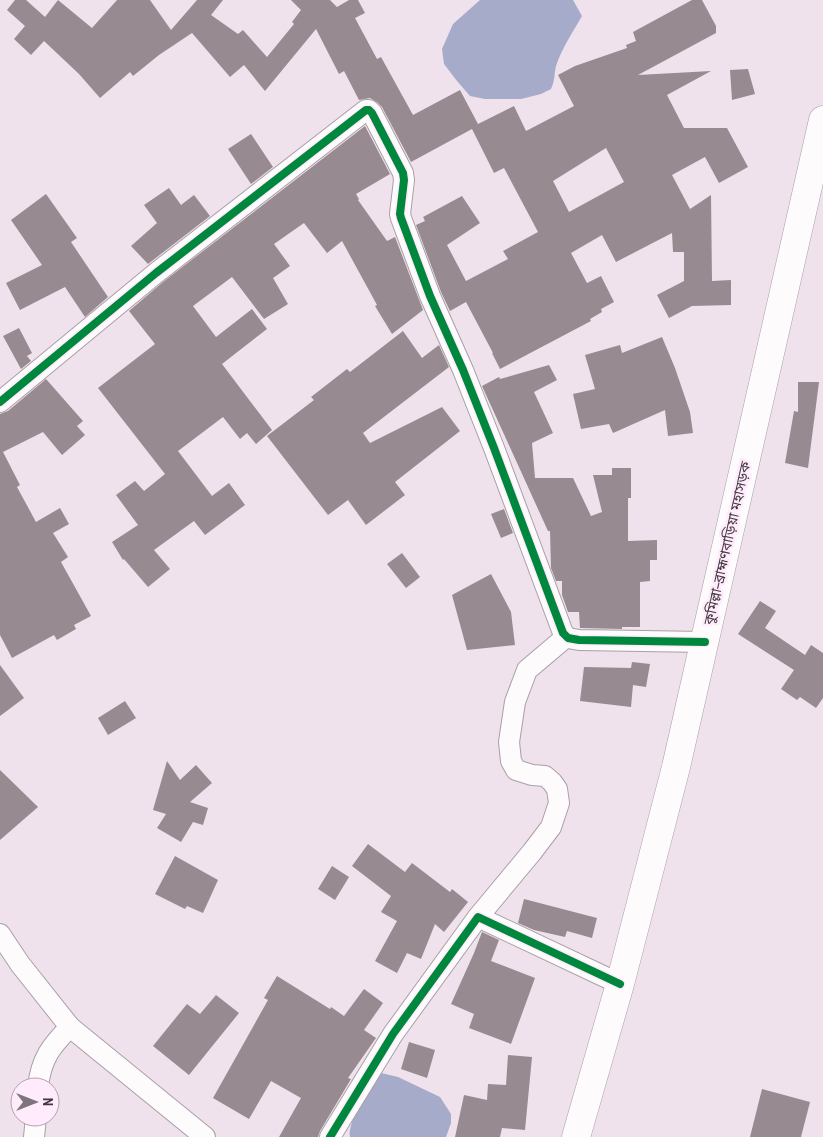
<svg xmlns="http://www.w3.org/2000/svg" width="823" height="1137" viewBox="0 0 823 1137" font-family="'Archivo Narrow','Noto Sans Bengali',sans-serif">
<rect width="100%" height="100%" fill="#efe2ec"/>
<!-- water -->
<g fill="#a6abc9">
<path d="M480 0H573L582 16C573 32 562 48 556 66 554 74 555 80 551 89L541 94 521 99H485L470 96 457 81 444 64 442 49 453 24Z"/>
<path d="M381 1073 398 1077 440 1097 451 1114V1123L446 1137H350C347 1122 369 1089 377 1075Z"/>
</g>
<!-- building -->
<g fill="#988a91" fill-rule="evenodd">
<path d="M15 0H26L45 17 58 0 92 28 117 0H150L171 30 197 0H223L211 15 238 34 243 30 267 57 294 24 292 22 301 10 291 0H330L337 7 349 0H358L365 13 355 18 377 59 381 57 413 115 460 90 478 124 514 106 526 131 574 106 558 75 575 66 627 48 626 45 636 41 633 32 692 0H702L716 26V33L638 75 711 71 667 95 684 128H727L748 167 719 183 705 157 672 175 690 209 711 195 712 281 731 280V305L692 306 669 318 657 295 684 281V252H673L672 233 616 262 602 235 571 253 587 283 601 276 614 302 601 309 602 312 590 319 591 321 500 369 492 353H493L466 302 450 311 441 292 416 225 425 221 423 217 462 196 480 223 447 245 466 281 508 259 503 251 538 232 504 168 494 173 472 129 411 162 382 107 377 102 370 98 359 100 344 71 339 74 316 29 265 91 244 65 230 77 192 33 159 55 133 76 130 72 100 98 79 74 44 41 31 55 14 39 25 26 7 10ZM606 148 624 182 569 212 553 181Z"/>
<polygon points="748,69 755,94 732,100 730,70"/>
<polygon points="365,126 390,174 356,194 359,199 358,200 387,241 395,237 423,310 392,334 375,306 377,305 342,241 327,253 304,223 274,244 290,266 273,278 288,304 264,319 232,277 193,306 216,337 252,309 267,329 222,364 272,430 256,444 247,433 240,439 223,417 178,451 212,496 229,483 245,505 205,535 194,521 154,550 170,569 148,587 124,559 123,560 112,542 138,525 116,495 135,481 144,491 165,474 98,388 155,344 129,311 163,282"/>
<polygon points="251,134 273,167 251,184 228,149"/>
<polygon points="169,188 181,205 194,195 210,216 148,264 131,246 157,223 144,205"/>
<polygon points="46,194 77,238 71,242 108,297 85,317 65,287 20,310 6,283 42,265 11,220"/>
<polygon points="19,328 32,353 27,356 31,361 21,369 3,336"/>
<polygon points="403,331 422,358 439,345 449,367 363,433 370,443 442,407 460,431 395,482 405,495 366,525 348,500 328,515 267,436 314,400 311,397 347,369 350,372"/>
<polygon points="662,337 675,368 690,412 693,433 668,436 665,410 613,433 609,424 581,429 573,394 595,389 585,355 620,345 622,353"/>
<polygon points="549,365 557,380 534,392 553,433 532,443 535,478 573,478 591,516 602,512 593,475 612,475 612,468 631,468 631,498 628,498 628,541 657,540 657,560 650,560 650,581 640,582 640,627 622,627 622,629 580,628 579,612 568,612 562,595 562,581 556,581 551,568 550,531 548,531 482,386 499,377 500,379"/>
<polygon points="46,379 83,421 77,426 85,435 62,455 43,432 3,452 20,485 17,487 36,522 60,508 69,524 53,533 68,557 61,562 91,616 74,625 76,629 57,640 54,635 12,658 0,635 0,414 8,411"/>
<polygon points="798,382 819,382 808,468 785,463 794,411 798,412"/>
<polygon points="504,509 513,533 501,538 491,514"/>
<polygon points="402,553 420,577 406,588 387,564"/>
<polygon points="491,574 511,612 515,645 467,650 452,595"/>
<polygon points="760,601 776,611 765,628 805,655 811,645 823,653 823,698 816,708 800,697 797,700 781,689 794,670 738,634"/>
<polygon points="632,662 650,664 646,687 633,685 631,707 580,701 584,667 631,668"/>
<polygon points="0,665 24,698 0,716"/>
<polygon points="125,701 136,718 108,735 98,718"/>
<polygon points="167,761 180,780 196,765 212,783 190,802 208,808 203,825 193,822 181,842 157,828 166,814 153,810"/>
<polygon points="0,770 38,807 0,840"/>
<polygon points="368,844 405,872 412,863 450,892 452,889 468,902 444,932 435,924 421,959 407,953 397,973 375,961 397,921 381,912 391,896 352,866"/>
<polygon points="175,856 218,880 203,913 187,906 185,909 155,894"/>
<polygon points="332,866 349,877 335,900 318,889"/>
<polygon points="524,899 597,918 592,938 567,931 565,937 534,930 518,923"/>
<polygon points="482,932 499,940 491,961 535,978 511,1044 469,1028 474,1014 451,1004 474,953"/>
<polygon points="277,976 330,1009 331,1007 344,1016 364,989 383,1003 364,1030 376,1038 348,1078 351,1079 320,1131 318,1137 279,1137 301,1098 271,1081 249,1119 213,1098 268,1000 264,998"/>
<polygon points="216,995 239,1013 189,1075 153,1046 187,1004 200,1014"/>
<polygon points="409,1042 435,1050 427,1078 401,1069"/>
<polygon points="508,1055 532,1057 525,1130 502,1128 500,1137 455,1137 464,1095 487,1100 488,1084 506,1085"/>
<polygon points="762,1089 810,1102 801,1137 750,1137"/>
</g>
<g fill="none" stroke-linecap="round" stroke-linejoin="round">
<defs>
<g id="minor">
<polyline points="0,402 156,273 366,110 369,110 372,113 403,173 404,180 400,214 401,218 430,296 463,370 494,448 563,633 568,638 579,640 705,642"/>
<polyline points="478,917 532,852 551,827 559,803 557,789 552,782 545,776 532,775 516,770 511,761 509,742 515,702 527,670 566,637"/>
<polyline points="0,934 20,964 70,1027 205,1137"/>
<path d="M38 1087C41 1059 51 1046 70 1027"/>
<polyline points="34,1137 36,1117"/>
<polyline points="330,1137 393,1034 478,917 620,984"/>
</g>
<polyline id="trunk" points="576,1137 620,984 676,767 823,120"/>
</defs>
<!-- minor casing -->
<use href="#minor" stroke="#a99fa7" stroke-width="22"/>
<!-- trunk casing -->
<use href="#trunk" stroke="#a99fa7" stroke-width="29"/>
<!-- minor -->
<use href="#minor" stroke="#fdfbfc" stroke-width="20"/>
<!-- trunk -->
<use href="#trunk" stroke="#fdfbfc" stroke-width="28"/>
<defs>
<g id="cycleway">
<polyline points="0,402 156,273 366,110 369,110 372,113 403,173 404,180 400,214 401,218 430,296 463,370 494,448 563,633 568,638 579,640 705,642"/>
<polyline points="330,1137 393,1034 478,917 620,984"/>
</g>
</defs>
<!-- cycleway casing -->
<use href="#cycleway" stroke="#ffebfb" stroke-width="11"/>
<!-- cycleway -->
<use href="#cycleway" stroke="#00873e" stroke-width="8"/>
</g>
<g text-anchor="middle" stroke-width="5" stroke-linejoin="round" paint-order="stroke">
<!-- street labels -->
<g font-size="14" fill="#413840" stroke="#ffebfb">
<text transform="translate(727 543) rotate(-77)" y="5">কুমিল্লা–ব্রাহ্মণবাড়িয়া মহাসড়ক</text>
</g>
</g>
<!-- north arrow -->
<g transform="translate(35 1102) rotate(90)"><circle r="24" fill="#ffebfb" stroke="#b3a3b0"/>
<path d="M0-4L9 19L0 12L-9 19Z" fill="#7e747c"/>
<text y="-8" font-size="14" font-weight="bold" text-anchor="middle" fill="#413840">N</text>
</g>
</svg>
